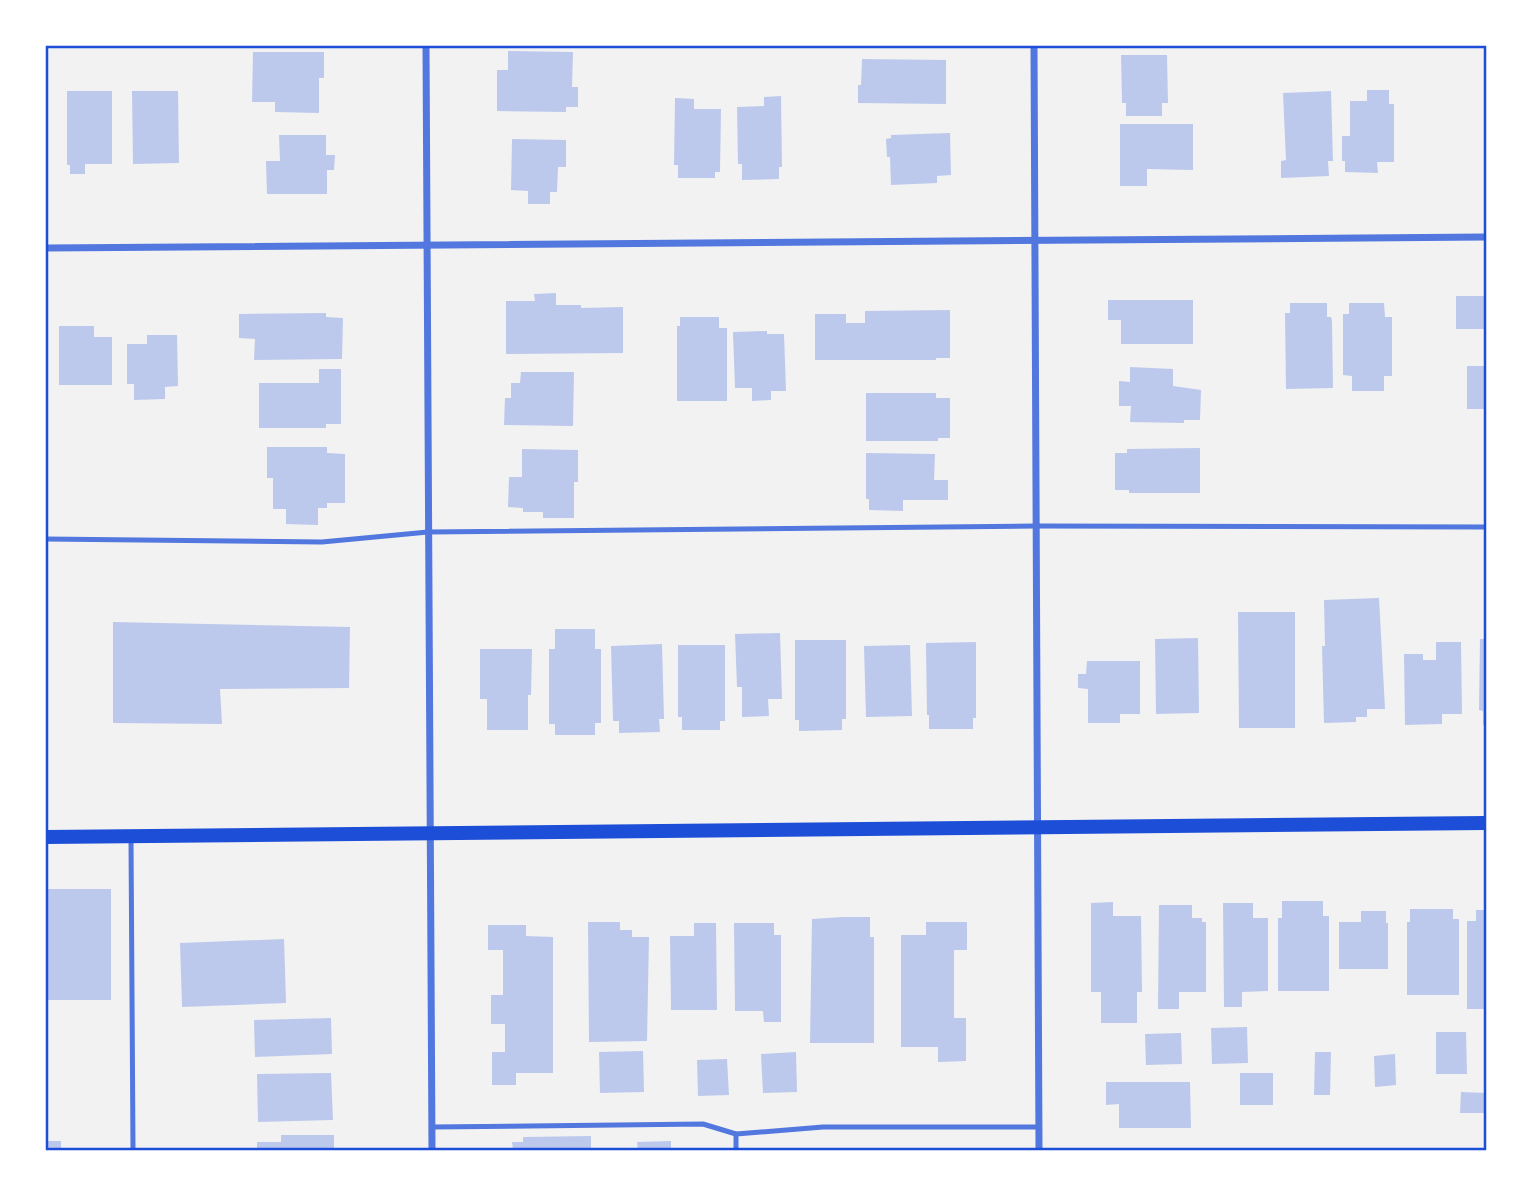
<svg xmlns="http://www.w3.org/2000/svg" width="1532" height="1196" viewBox="0 0 1532 1196" font-family="'IBM Plex Sans',sans-serif">
<rect width="100%" height="100%" fill="#f2f2f2"/>
<!-- building -->
<g fill="#bdc9ec">
<polygon points="508,51 573,52 572,87 578,87 578,107 566,107 566,112 497,111 497,70 508,70"/>
<polygon points="253,52 324,52 324,78 319,78 319,113 275,112 275,102 252,102"/>
<polygon points="1121,55 1167,55 1168,103 1162,103 1162,116 1126,116 1126,103 1122,103"/>
<polygon points="862,59 946,60 946,104 858,103 858,85 861,85"/>
<polygon points="1367,90 1389,90 1389,104 1394,104 1394,162 1377,162 1378,173 1345,172 1345,161 1342,161 1342,136 1350,136 1350,101 1367,101"/>
<polygon points="67,91 112,91 112,164 85,164 85,174 70,174 70,165 67,165"/>
<polygon points="132,91 178,91 179,163 133,164"/>
<polygon points="1331,91 1333,161 1328,161 1329,176 1281,178 1281,161 1286,160 1283,93"/>
<polygon points="781,96 782,167 779,167 779,179 742,180 742,164 738,164 737,107 764,106 764,97"/>
<polygon points="675,98 694,99 694,109 721,109 720,172 715,172 715,178 678,178 678,165 674,165"/>
<polygon points="1120,124 1193,124 1193,170 1147,169 1147,186 1120,186"/>
<polygon points="950,133 951,175 937,176 937,183 891,185 890,157 887,157 886,139 891,138 891,135"/>
<polygon points="279,135 326,135 326,155 335,155 334,170 327,170 327,194 267,194 266,161 280,161"/>
<polygon points="512,139 566,140 566,167 558,167 557,192 550,192 550,204 528,204 528,191 511,190"/>
<polygon points="556,293 556,305 581,305 581,308 623,307 623,353 506,354 506,301 535,301 534,294"/>
<rect x="1456" y="296" width="30" height="33"/>
<polygon points="1108,300 1193,300 1193,344 1121,344 1121,320 1108,320"/>
<polygon points="1290,303 1327,303 1327,317 1331,317 1332,321 1333,388 1286,389 1285,313 1290,313"/>
<polygon points="1349,303 1384,303 1385,317 1392,317 1392,376 1384,376 1384,391 1352,391 1352,376 1343,375 1343,314 1349,314"/>
<polygon points="950,310 950,358 936,358 936,360 815,360 815,314 846,314 846,323 865,323 865,311"/>
<polygon points="326,313 326,317 343,318 342,359 254,360 255,339 239,338 239,314"/>
<polygon points="680,317 719,317 719,328 727,328 727,401 677,401 677,326 680,326"/>
<polygon points="59,326 94,326 94,337 112,337 112,385 59,385"/>
<polygon points="767,331 767,334 784,334 786,391 771,391 771,400 752,401 752,388 735,388 733,332"/>
<polygon points="147,335 177,335 178,386 165,387 165,399 134,400 134,384 127,384 127,344 147,344"/>
<rect x="1467" y="366" width="19" height="43"/>
<polygon points="1130,367 1173,369 1173,386 1201,390 1200,420 1184,420 1184,423 1130,422 1131,406 1119,406 1119,381 1130,382"/>
<polygon points="319,369 341,369 341,424 326,424 326,428 259,428 259,383 319,383"/>
<polygon points="521,372 574,372 573,426 504,425 505,398 511,398 511,383 520,383"/>
<polygon points="866,393 936,393 936,398 950,398 950,438 938,438 938,441 866,441"/>
<polygon points="267,447 327,447 327,453 345,454 345,503 327,503 327,508 318,508 318,525 286,524 286,509 273,509 273,478 267,478"/>
<polygon points="1200,448 1200,493 1129,493 1129,490 1115,490 1115,453 1127,453 1127,449"/>
<polygon points="522,449 578,450 578,482 574,482 574,518 543,518 543,512 523,512 523,508 508,507 509,477 522,477"/>
<polygon points="866,453 935,454 934,480 948,480 948,500 903,500 903,511 869,510 869,499 866,499"/>
<polygon points="1379,598 1385,709 1367,709 1367,717 1356,717 1356,722 1324,723 1322,646 1325,646 1324,600"/>
<polygon points="1238,612 1295,612 1295,728 1239,728"/>
<polygon points="113,622 350,627 349,688 220,689 222,724 113,723"/>
<polygon points="555,629 595,629 595,649 601,649 601,723 595,723 595,735 555,735 555,724 549,724 549,649 555,649"/>
<polygon points="780,633 782,699 768,699 769,716 742,717 742,687 737,687 735,634"/>
<polygon points="1198,638 1199,713 1156,714 1155,639"/>
<polygon points="1480,639 1486,639 1486,725 1483,725 1483,711 1479,710"/>
<polygon points="795,640 846,640 846,719 842,719 842,730 799,731 799,720 795,720"/>
<polygon points="976,642 976,718 973,718 973,729 929,729 929,715 927,715 926,643"/>
<polygon points="1436,642 1461,642 1462,714 1442,714 1442,724 1405,725 1404,654 1423,654 1423,660 1436,660"/>
<polygon points="662,644 664,719 659,719 660,732 619,733 619,721 613,721 611,646"/>
<polygon points="678,645 725,645 725,721 720,721 720,730 682,730 682,717 678,717"/>
<polygon points="910,645 912,716 866,717 864,646"/>
<polygon points="480,649 532,649 531,695 528,695 528,730 487,730 487,699 480,699"/>
<polygon points="1087,661 1140,661 1140,714 1120,714 1120,723 1088,723 1088,689 1078,688 1078,674 1086,674"/>
<rect x="46" y="889" width="65" height="111"/>
<polygon points="1282,901 1323,901 1323,916 1329,916 1329,991 1278,991 1278,918 1282,918"/>
<polygon points="1113,902 1113,916 1141,916 1142,992 1137,992 1137,1023 1101,1023 1101,992 1091,992 1091,903"/>
<polygon points="1223,903 1253,903 1253,918 1268,918 1268,991 1242,992 1242,1007 1224,1007"/>
<polygon points="1159,905 1192,905 1192,918 1202,918 1202,922 1206,922 1206,992 1179,992 1179,1009 1158,1009"/>
<polygon points="1410,909 1453,909 1453,919 1459,919 1459,995 1407,995 1407,922 1410,922"/>
<polygon points="1476,910 1486,910 1486,1009 1467,1009 1467,921 1476,921"/>
<polygon points="1361,911 1386,911 1386,923 1388,923 1388,969 1339,969 1339,922 1361,922"/>
<polygon points="843,917 870,917 870,937 874,937 874,1043 810,1043 812,919"/>
<polygon points="588,922 620,922 620,930 632,930 632,937 649,937 647,1041 589,1042"/>
<polygon points="926,922 967,922 967,950 954,950 954,1018 966,1018 966,1061 938,1062 938,1047 901,1047 901,935 926,935"/>
<polygon points="694,923 716,923 717,1010 671,1010 670,936 694,936"/>
<polygon points="734,923 774,923 774,935 781,935 781,1022 764,1022 763,1011 735,1011"/>
<polygon points="488,925 526,925 526,936 553,937 553,1073 516,1073 516,1085 492,1085 492,1052 505,1052 505,1024 491,1024 491,995 503,995 503,950 488,950"/>
<polygon points="284,939 286,1003 182,1007 180,943"/>
<polygon points="331,1018 332,1054 255,1057 254,1020"/>
<polygon points="1247,1027 1248,1063 1212,1064 1211,1028"/>
<polygon points="1436,1032 1466,1032 1467,1074 1436,1074"/>
<polygon points="1181,1033 1182,1064 1146,1065 1145,1034"/>
<polygon points="643,1051 644,1092 600,1093 599,1052"/>
<polygon points="796,1052 797,1092 763,1093 761,1054"/>
<polygon points="1315,1052 1331,1052 1330,1095 1314,1095"/>
<polygon points="1395,1054 1396,1085 1375,1087 1374,1056"/>
<polygon points="727,1059 729,1095 698,1096 697,1060"/>
<polygon points="331,1073 333,1120 258,1122 257,1074"/>
<rect x="1240" y="1073" width="33" height="32"/>
<polygon points="1106,1082 1190,1082 1191,1128 1119,1128 1119,1104 1106,1105"/>
<polygon points="1461,1092 1486,1093 1486,1113 1460,1113"/>
<polygon points="281,1135 334,1135 334,1150 257,1150 257,1142 281,1142"/>
<polygon points="591,1136 591,1150 513,1150 512,1142 523,1142 523,1137"/>
<rect x="46" y="1141" width="15" height="9"/>
<polygon points="671,1141 671,1150 638,1150 637,1142"/>
<rect x="894" y="1148" width="48" height="2"/>
<rect x="1135" y="1148" width="57" height="2"/>
</g>
<g fill="none" stroke-linecap="round" stroke-linejoin="round">
<!-- service -->
<g stroke="#5277de" stroke-width="5">
<polyline points="46,539 322,542 428,532 1036,526 1486,527"/>
<polyline points="131,839 133,1150"/>
<polyline points="432,1127 703,1124 736,1134 823,1127 1039,1127"/>
<polyline points="736,1134 736,1150"/>
</g>
<!-- minor -->
<g stroke="#5277de" stroke-width="7">
<polyline points="426,46 432,1150"/>
<polyline points="1034,46 1039,1150"/>
<polyline points="46,248 1486,237"/>
</g>
<!-- secondary -->
<polyline stroke="#1d4ed8" stroke-width="14" points="46,837 1486,823"/>
</g>
<!-- border -->
<rect width="1532" height="1196" fill="none" stroke="#ffffff" stroke-width="94"/>
<rect x="47" y="47" width="1438" height="1102" fill="none" stroke="#1d4ed8" stroke-width="2.5"/>
</svg>
